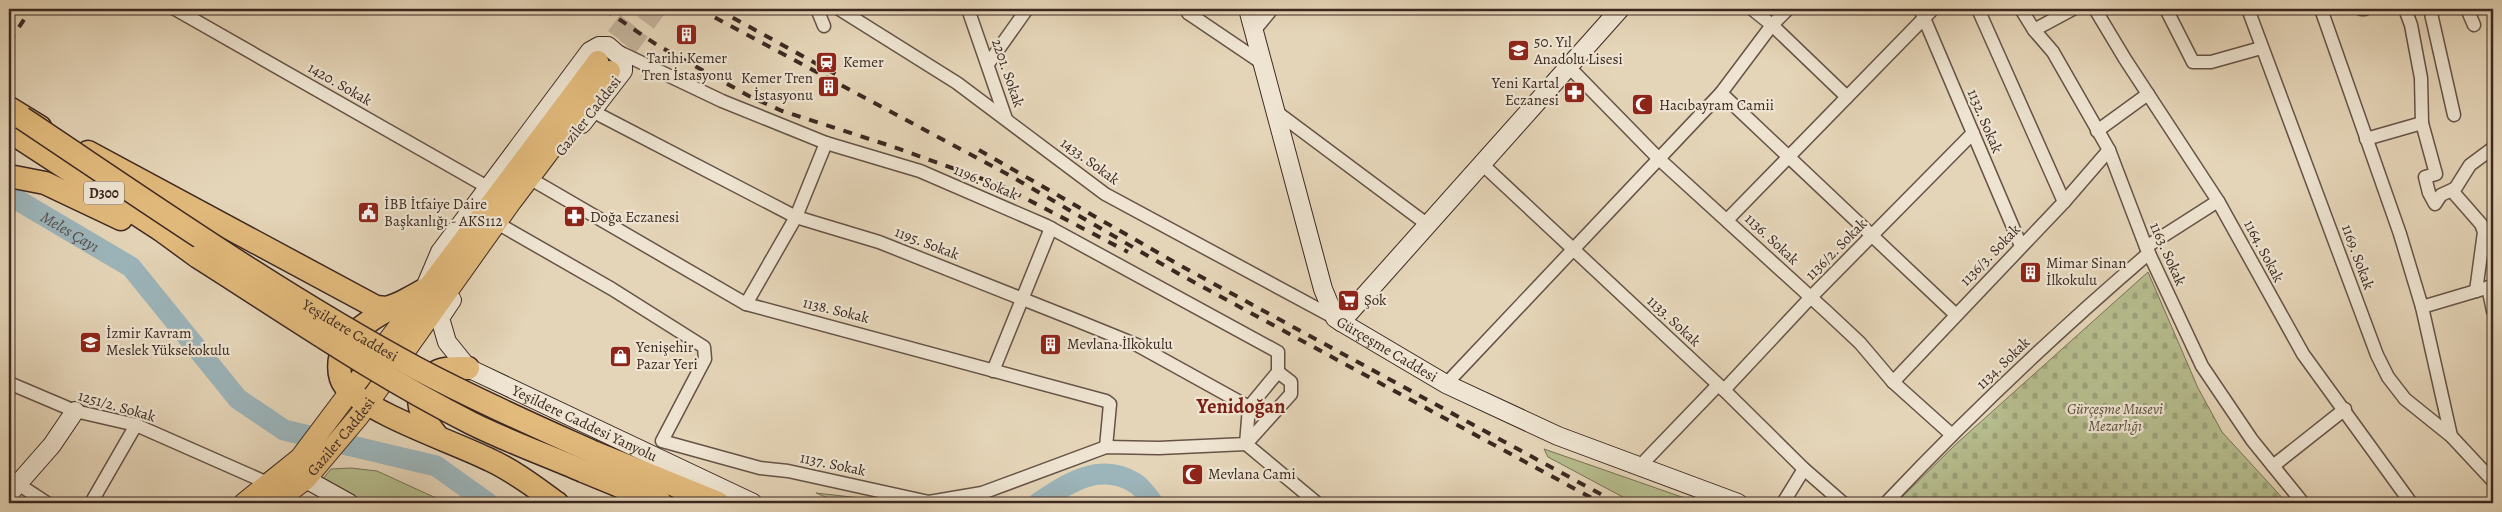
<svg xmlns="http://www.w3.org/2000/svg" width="2502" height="512" viewBox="0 0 2502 512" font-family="Alegreya,serif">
<defs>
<pattern id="cemetery-stones" width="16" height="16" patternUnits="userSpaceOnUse" patternTransform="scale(1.25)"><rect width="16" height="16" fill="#b6bd8e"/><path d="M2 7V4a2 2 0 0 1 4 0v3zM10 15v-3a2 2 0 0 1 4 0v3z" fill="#9da27a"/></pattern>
</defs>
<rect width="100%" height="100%" fill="#e5d5b8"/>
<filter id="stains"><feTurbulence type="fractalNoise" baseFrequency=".004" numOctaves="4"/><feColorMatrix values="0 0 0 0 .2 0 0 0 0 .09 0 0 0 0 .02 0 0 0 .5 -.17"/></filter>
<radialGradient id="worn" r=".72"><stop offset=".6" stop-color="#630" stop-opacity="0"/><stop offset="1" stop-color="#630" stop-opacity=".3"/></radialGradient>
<!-- cemetery -->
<polygon fill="url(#cemetery-stones)" stroke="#797258" points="2148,272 2198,388 2222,432 2287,503 1896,503 1956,444"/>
<!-- park -->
<g fill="#b6bd8e" stroke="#797258">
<polygon points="1544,449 1699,503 1634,503 1548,457"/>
<polygon points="351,468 377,471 447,503 363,503 322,480 331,469"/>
<polygon points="816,493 905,503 840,503"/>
</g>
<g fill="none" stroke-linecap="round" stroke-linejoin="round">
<!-- river -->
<g stroke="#9cb5bb" stroke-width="21">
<path id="s1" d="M9 195 131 267 238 399 284 430 436 466 488 503"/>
<path d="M1038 503C1067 484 1099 461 1135 483 1142 487 1148 497 1153 503"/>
</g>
<!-- primary-tunnel -->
<g stroke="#c3b29a" stroke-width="20" stroke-dasharray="20 10" stroke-linecap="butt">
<polyline points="598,61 637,9"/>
<polyline points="610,71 656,9"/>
</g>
<defs>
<g id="street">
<polyline points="175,9 489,188"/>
<polyline points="817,9 824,26"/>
<polyline points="839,9 957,83 1105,194 1335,318"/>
<polyline points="968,9 1006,119"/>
<polyline points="1192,9 1188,13 1262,63"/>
<polyline points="1752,9 1772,25 1847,97"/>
<polyline points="1978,9 2064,202"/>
<polyline points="2021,9 2034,30 2053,52 2109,150 2146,247 2202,366 2252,440 2303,503"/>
<polyline points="2095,9 2125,59 2218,201 2303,354 2411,503"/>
<polyline points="2166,9 2193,62 2211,62 2261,48"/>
<polyline points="2248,9 2377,355 2388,377 2405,399 2451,436 2493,481"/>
<polyline points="2321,9 2400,234 2422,307 2451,436"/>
<polyline points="2361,9 2365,9"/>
<polyline points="2405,9 2411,25 2421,78 2422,123 2436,174 2425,177 2429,193 2435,204 2441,195 2454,189"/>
<polyline points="2430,9 2454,115"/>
<polyline points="2467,9 2474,25"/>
<polyline points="1921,11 2021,246"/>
<polyline points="2034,30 2073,9"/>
<polyline points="1254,31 1272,9"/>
<polyline points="617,51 722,101 826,143 920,171 1047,226 1278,352 1278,372"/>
<polyline points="988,64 1027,9"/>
<polyline points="1569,67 1659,159 1828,313 1860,343 1893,382 1952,435"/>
<polyline points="1721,93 1955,314"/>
<polyline points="1274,110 1428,225"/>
<polyline points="592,111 796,217 879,242 1078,321 1137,345 1249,407"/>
<polyline points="2097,131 2148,94"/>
<polyline points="2366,139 2422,123"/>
<polyline points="1482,164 1724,390 1804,469 1843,503"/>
<polyline points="536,182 746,304 1106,401 1110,404 1106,447"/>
<polyline points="1728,219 1933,9"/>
<polyline points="504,227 612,289 704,347 705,359 662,441 760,468 788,471 929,502 982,493 1106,447 1159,448 1246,444 1249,407 1278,372"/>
<polyline points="2146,247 2218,201"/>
<polyline points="2488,287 2493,311"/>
<polyline points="2476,291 2484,232 2481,224 2453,192 2470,165 2493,148"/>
<polyline points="746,304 796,217 826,143"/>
<polyline points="2422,307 2493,286"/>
<polyline points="993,371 1051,228"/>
<polyline points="1278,372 1291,382 1291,394 1246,444 1317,503"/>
<polyline points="1893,382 2064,202 2109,150"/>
<polyline points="9,383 75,411 136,425 270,484"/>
<polyline points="1446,384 1721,93 1772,25 1788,9"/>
<polyline points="1724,390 1811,297 1973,133"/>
<polyline points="1641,465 1718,385"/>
<polyline points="2273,466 2345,409"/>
<polyline points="18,484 47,503"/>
<polyline points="91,503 136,425"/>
<polyline points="1783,503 1804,469"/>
<path d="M1886 503C1969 415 2057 332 2149 253"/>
</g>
<g id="secondary">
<path id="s2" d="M1248 9 1323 289 1335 318 1341 322 1446 384 1558 436 1738 503"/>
<polyline points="426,285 440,252 590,51 599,46 608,46 623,59 623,71 582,124"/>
<path id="s3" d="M452 300 440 318 447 342 468 368 753 503"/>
<polyline points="1341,322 1620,9"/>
<polyline points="295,473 349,503"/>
<polyline points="9,494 52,445 75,411"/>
</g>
<g id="primary">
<polyline points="244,503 300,458 598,61"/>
<path id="s4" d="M274 503 306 479 359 416 511 202 610 71"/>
</g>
<g id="highway">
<polyline points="9,108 40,127"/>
<polyline points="9,131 161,230 198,257"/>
<polyline points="88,152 376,307 387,308 403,302"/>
<polyline points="9,176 45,183 121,219"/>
<path d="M424 290C402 303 356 323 344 346 338 358 337 376 345 386 367 413 456 443 490 460 514 471 536 488 557 503"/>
<path d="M437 436C432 429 425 421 422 413 415 398 422 380 436 372 445 367 458 368 468 368"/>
<polyline points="593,452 718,503"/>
<polyline points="583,471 661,503"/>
</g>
</defs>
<!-- street casing -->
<use href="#street" stroke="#665347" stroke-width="15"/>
<!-- secondary casing -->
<use href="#secondary" stroke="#3c2821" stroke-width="20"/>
<!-- primary casing -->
<use href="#primary" stroke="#3c2821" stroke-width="22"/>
<!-- highway casing -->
<use href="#highway" stroke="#3c2821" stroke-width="25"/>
<!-- street -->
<use href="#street" stroke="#eee4d1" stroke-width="12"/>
<!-- secondary -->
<use href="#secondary" stroke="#eee4d1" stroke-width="18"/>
<!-- primary -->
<use href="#primary" stroke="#e2ba7c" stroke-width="20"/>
<!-- highway -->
<use href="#highway" stroke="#e2ba7c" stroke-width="22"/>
<!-- rail -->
<g stroke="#3c2821" stroke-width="4" stroke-dasharray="9 9" stroke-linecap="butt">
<polyline points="604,9 657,45 749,96 782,111 891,146 1002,186 1128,252"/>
<polyline points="699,9 1009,175 1179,274 1601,503"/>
<polyline points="717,9 837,75"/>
<polyline points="9,42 31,9"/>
<polyline points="979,150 1183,267 1617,503"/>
</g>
<defs>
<g id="highway-bridge">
<path id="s5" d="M22 118C151 204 279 294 416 368 474 399 533 425 593 452"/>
<path d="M198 257C288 314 376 375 471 423 507 441 546 455 583 471"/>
</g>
</defs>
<!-- highway-bridge casing -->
<use href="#highway-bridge" stroke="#3c2821" stroke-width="25" stroke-linecap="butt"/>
<!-- highway-bridge -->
<use href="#highway-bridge" stroke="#e2ba7c" stroke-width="22"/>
</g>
<!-- icons -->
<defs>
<symbol id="building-square" viewBox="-11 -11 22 22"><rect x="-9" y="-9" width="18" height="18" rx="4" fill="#8f2418" stroke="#eee4d1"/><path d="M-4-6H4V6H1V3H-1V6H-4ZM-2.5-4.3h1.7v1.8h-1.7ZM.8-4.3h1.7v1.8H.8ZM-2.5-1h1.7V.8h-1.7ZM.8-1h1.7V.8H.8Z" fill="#fff"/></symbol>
<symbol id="school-square" viewBox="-11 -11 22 22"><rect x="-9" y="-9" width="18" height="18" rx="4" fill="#8f2418" stroke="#eee4d1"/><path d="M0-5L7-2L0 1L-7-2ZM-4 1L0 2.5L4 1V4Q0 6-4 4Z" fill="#fff"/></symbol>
<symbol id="station-square" viewBox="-11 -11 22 22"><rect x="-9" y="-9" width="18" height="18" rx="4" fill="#8f2418" stroke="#eee4d1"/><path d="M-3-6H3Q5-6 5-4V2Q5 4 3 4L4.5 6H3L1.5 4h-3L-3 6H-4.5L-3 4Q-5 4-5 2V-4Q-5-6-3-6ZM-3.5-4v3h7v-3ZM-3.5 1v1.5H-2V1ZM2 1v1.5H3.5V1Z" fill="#fff"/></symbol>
<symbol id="pharmacy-square" viewBox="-11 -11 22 22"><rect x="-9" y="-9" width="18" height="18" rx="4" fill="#8f2418" stroke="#eee4d1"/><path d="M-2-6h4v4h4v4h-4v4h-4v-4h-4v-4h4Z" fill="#fff"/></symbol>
<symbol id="mosque-square" viewBox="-11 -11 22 22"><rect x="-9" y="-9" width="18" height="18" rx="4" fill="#8f2418" stroke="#eee4d1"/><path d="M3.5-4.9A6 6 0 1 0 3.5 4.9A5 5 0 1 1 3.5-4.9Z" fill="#fff"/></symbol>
<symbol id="civic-square" viewBox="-11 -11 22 22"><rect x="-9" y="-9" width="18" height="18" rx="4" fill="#8f2418" stroke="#eee4d1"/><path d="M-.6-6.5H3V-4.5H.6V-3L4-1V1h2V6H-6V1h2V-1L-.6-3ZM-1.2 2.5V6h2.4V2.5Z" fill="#fff"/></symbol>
<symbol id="supermarket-square" viewBox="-11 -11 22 22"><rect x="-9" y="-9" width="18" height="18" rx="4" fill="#8f2418" stroke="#eee4d1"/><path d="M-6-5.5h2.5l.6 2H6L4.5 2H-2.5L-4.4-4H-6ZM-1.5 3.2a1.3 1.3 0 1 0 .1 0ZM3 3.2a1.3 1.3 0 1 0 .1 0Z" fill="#fff"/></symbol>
<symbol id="university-square" viewBox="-11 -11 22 22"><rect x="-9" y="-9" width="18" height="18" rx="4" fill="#8f2418" stroke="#eee4d1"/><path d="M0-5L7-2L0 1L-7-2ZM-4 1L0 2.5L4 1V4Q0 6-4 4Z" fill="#fff"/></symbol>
<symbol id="shop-square" viewBox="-11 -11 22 22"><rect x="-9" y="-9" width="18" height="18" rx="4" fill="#8f2418" stroke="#eee4d1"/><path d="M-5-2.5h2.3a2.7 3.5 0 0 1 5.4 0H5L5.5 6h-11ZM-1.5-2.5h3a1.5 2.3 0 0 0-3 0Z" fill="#fff"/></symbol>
</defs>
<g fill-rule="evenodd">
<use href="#building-square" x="674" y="22" width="25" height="25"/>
<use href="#school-square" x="1506" y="38" width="25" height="25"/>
<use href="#station-square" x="814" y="50" width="25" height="25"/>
<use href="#building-square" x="816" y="74" width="25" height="25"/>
<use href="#pharmacy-square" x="1562" y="80" width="25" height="25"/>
<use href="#mosque-square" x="1630" y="92" width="25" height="25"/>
<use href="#civic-square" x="356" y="200" width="25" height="25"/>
<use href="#pharmacy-square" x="562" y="204" width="25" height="25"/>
<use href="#building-square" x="2018" y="260" width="25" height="25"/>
<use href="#supermarket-square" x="1336" y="288" width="25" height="25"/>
<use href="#university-square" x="78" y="330" width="25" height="25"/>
<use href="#building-square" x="1038" y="332" width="25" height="25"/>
<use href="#shop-square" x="608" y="344" width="25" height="25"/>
<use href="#mosque-square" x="1180" y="462" width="25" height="25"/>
</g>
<g text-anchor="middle" stroke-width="4.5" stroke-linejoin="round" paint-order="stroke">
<!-- shield labels -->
<rect fill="#eee4d1" stroke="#716056" stroke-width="1" x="84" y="181.5" width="40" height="23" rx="4"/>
<g font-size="14" font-weight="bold" fill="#3c2821">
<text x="104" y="198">D300</text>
</g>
<!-- poi labels -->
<g font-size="15" fill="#3c2821" stroke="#eee4d1" text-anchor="start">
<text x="1534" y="47">50. Yıl<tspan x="1534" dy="17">Anadolu Lisesi</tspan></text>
<text x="687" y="63" text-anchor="middle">Tarihi Kemer<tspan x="687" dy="17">Tren İstasyonu</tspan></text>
<text x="843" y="67">Kemer</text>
<text x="813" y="83" text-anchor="end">Kemer Tren<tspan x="813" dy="17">İstasyonu</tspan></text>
<text x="1559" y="88" text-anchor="end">Yeni Kartal<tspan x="1559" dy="17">Eczanesi</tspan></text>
<text x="1659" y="110">Hacıbayram Camii</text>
<text x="384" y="209">İBB İtfaiye Daire<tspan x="384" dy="17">Başkanlığı - AKS112</tspan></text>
<text x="590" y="222">Doğa Eczanesi</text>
<text x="2046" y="268">Mimar Sinan<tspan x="2046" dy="17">İlkokulu</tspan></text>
<text x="1364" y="305">Şok</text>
<text x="106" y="338">İzmir Kavram<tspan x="106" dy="17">Meslek Yüksekokulu</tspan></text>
<text x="1067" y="349">Mevlana İlkokulu</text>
<text x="636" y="352">Yenişehir<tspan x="636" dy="17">Pazar Yeri</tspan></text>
<text x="1208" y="479">Mevlana Cami</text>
</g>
<!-- street labels -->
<g font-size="15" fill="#3c2821" stroke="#eee4d1">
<text transform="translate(1008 73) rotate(71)" y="5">2201. Sokak</text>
<text transform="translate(340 84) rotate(30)" y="5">1420. Sokak</text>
<text transform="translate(588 116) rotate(-52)" y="5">Gaziler Caddesi</text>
<text transform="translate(1985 121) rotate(67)" y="5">1132. Sokak</text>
<text transform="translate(1090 161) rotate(36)" y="5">1433. Sokak</text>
<text transform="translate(986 182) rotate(23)" y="5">1196. Sokak</text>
<text transform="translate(1772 239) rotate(43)" y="5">1136. Sokak</text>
<text transform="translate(927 243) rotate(21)" y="5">1195. Sokak</text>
<text transform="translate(1836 249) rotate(-45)" y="5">1136/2. Sokak</text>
<text transform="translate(2264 251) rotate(62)" y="5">1164. Sokak</text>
<text transform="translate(2168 254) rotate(66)" y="5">1163. Sokak</text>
<text transform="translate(1990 255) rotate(-46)" y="5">1136/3. Sokak</text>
<text transform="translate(2358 257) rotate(70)" y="5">1169. Sokak</text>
<text transform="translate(836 310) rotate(14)" y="5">1138. Sokak</text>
<text transform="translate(1674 321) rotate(43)" y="5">1133. Sokak</text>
<text dy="5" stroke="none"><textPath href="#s5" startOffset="391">Yeşildere Caddesi</textPath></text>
<text dy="5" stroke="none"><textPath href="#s2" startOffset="382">Gürçeşme Caddesi</textPath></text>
<text transform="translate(2003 363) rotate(-44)" y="5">1134. Sokak</text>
<text transform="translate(117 406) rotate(16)" y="5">1251/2. Sokak</text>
<text dy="5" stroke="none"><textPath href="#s3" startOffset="209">Yeşildere Caddesi Yanyolu</textPath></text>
<text dy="5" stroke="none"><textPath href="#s4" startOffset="95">Gaziler Caddesi</textPath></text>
<text transform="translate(833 464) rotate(12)" y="5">1137. Sokak</text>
</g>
<!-- park labels -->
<g font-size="15" font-style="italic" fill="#5a4d3c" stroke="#eee4d1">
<text x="2115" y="414">Gürçeşme Musevi<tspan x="2115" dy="17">Mezarlığı</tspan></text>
</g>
<!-- water labels -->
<g font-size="16" font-style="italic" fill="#544b48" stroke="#eee4d1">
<text dy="6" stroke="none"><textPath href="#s1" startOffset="71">Meles Çayı</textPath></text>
</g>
<!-- district labels -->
<g font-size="20" font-weight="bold" fill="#7a1f14" stroke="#eee4d1">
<text x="1241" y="413">Yenidoğan</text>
</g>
</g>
<!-- margin -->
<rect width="2502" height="512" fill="none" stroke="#e5d5b8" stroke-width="30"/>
<rect x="10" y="10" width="2482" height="492" fill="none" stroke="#3c2821" stroke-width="2.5"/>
<rect x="15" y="15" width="2472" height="482" fill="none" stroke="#3c2821"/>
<rect width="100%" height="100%" filter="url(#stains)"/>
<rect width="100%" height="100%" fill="url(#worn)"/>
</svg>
